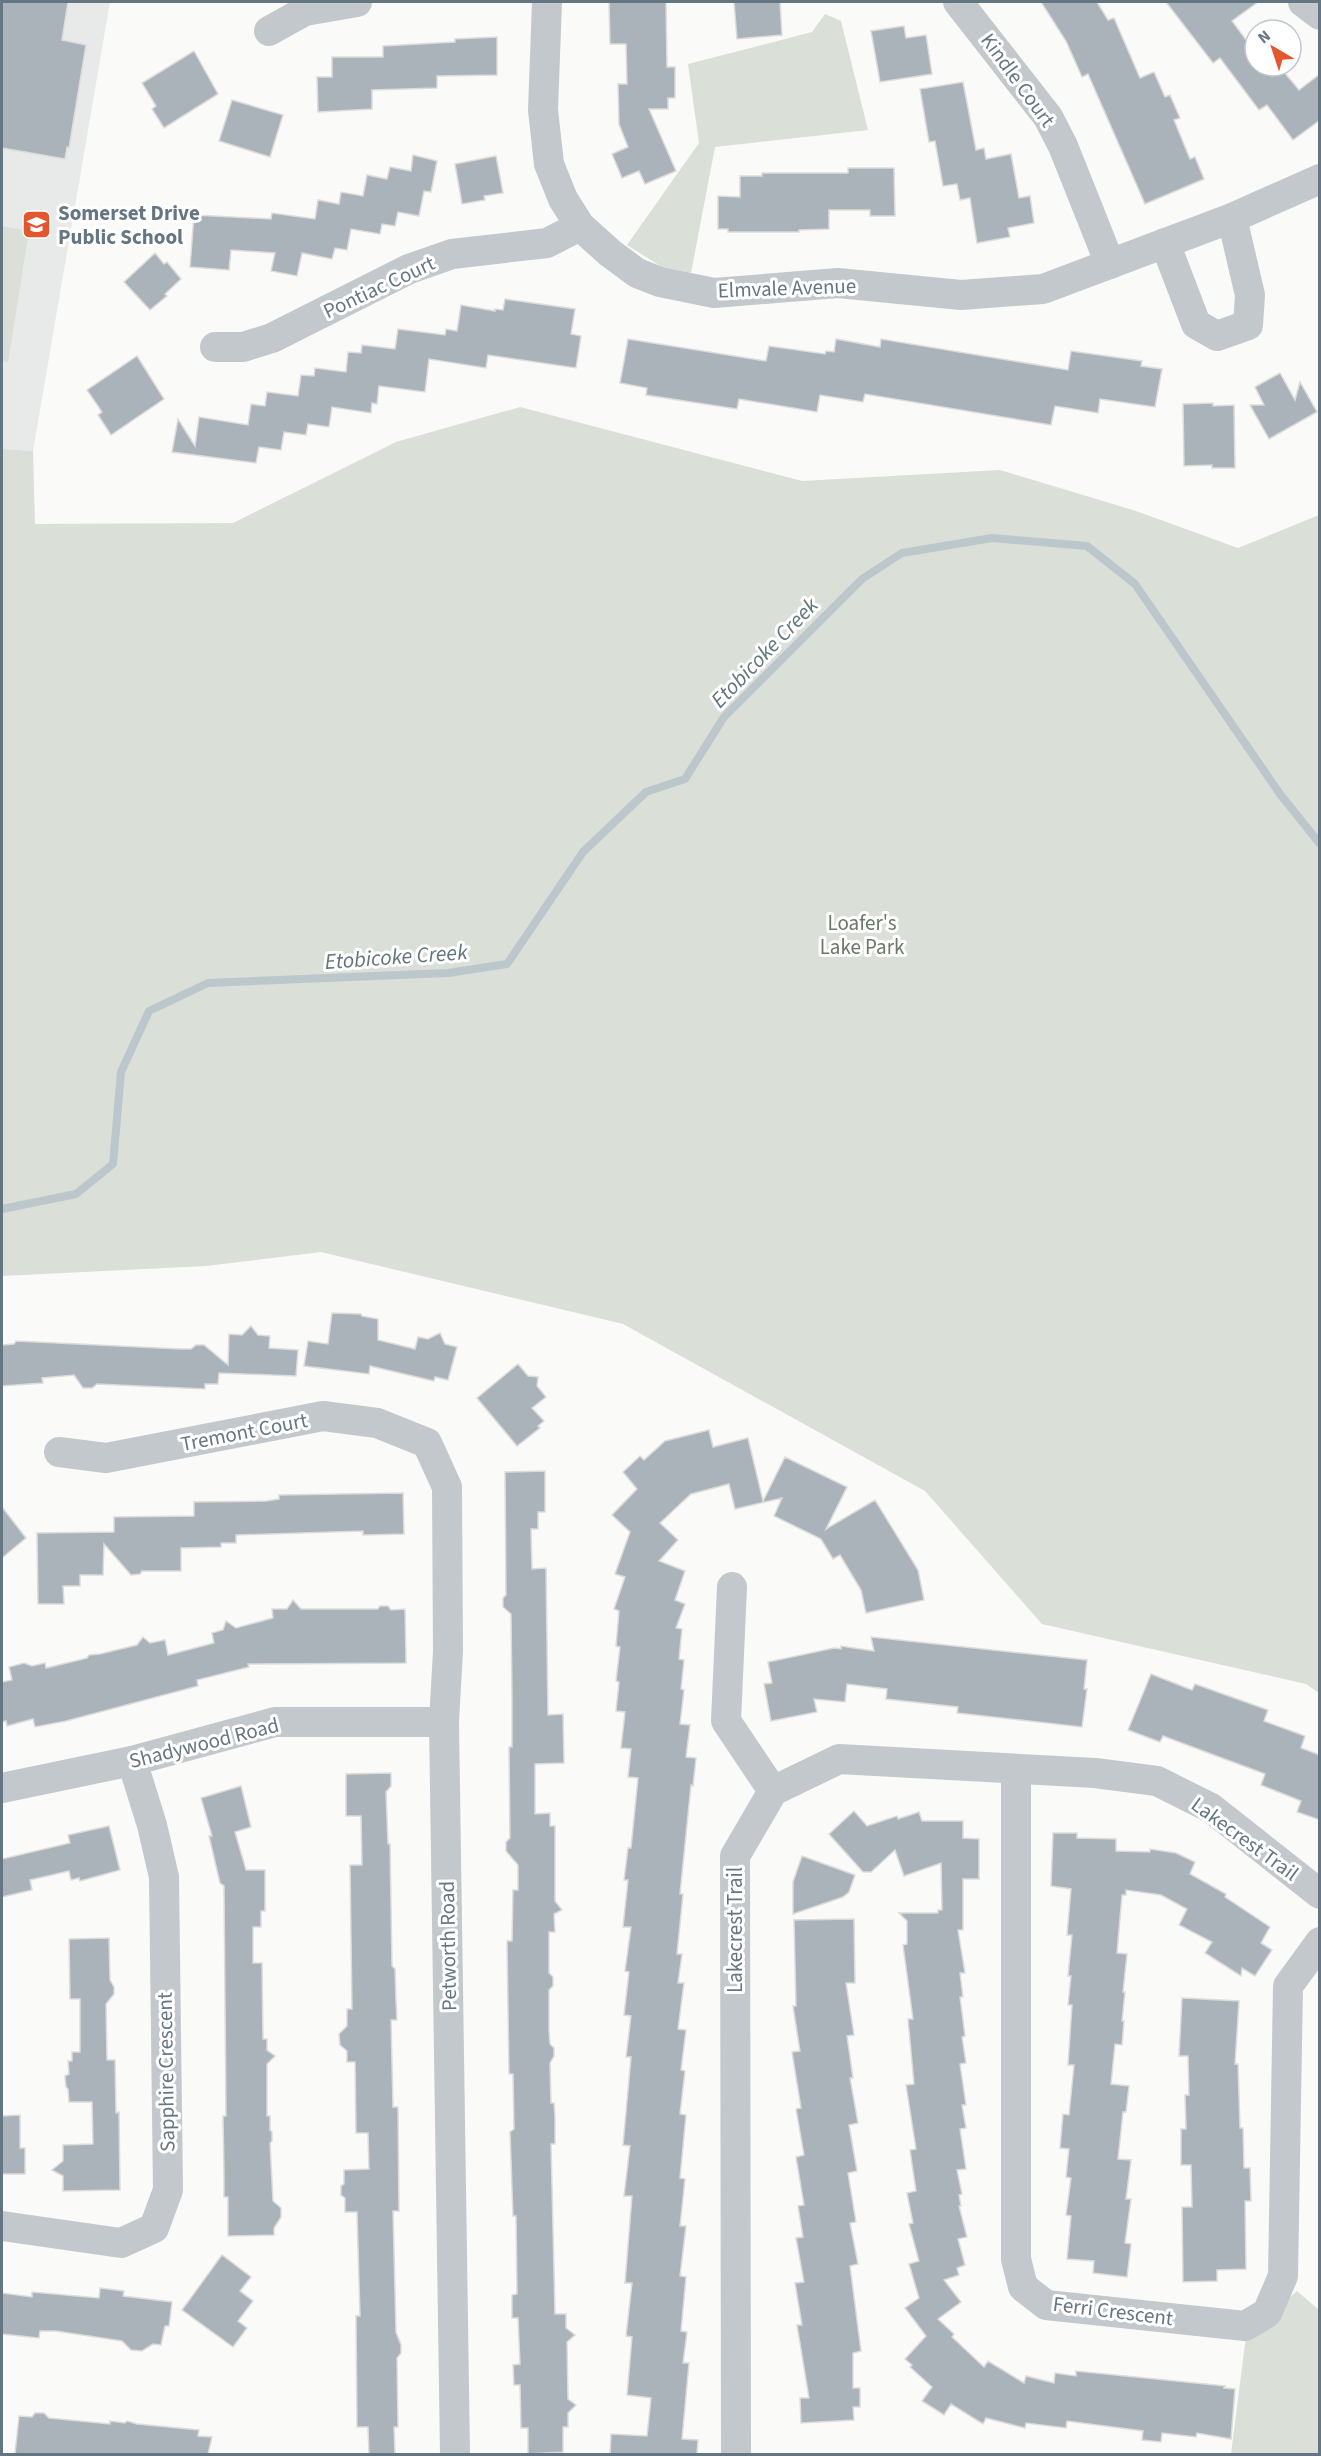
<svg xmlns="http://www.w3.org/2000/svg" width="1321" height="2456" viewBox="0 0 1321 2456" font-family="'Source Sans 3',sans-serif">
<rect width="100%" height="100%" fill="#fafaf8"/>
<!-- built -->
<polygon fill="#e8e9e9" points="2,2 110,2 33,451 2,449"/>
<!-- green -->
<g fill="#dadfd7">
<polygon points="825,14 841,21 868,130 715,147 691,273 662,267 627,245 699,143 688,64 812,32"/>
<polygon points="2,226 29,231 8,362 2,361"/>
<polygon points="520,407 802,481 1000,470 1136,511 1238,548 1319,515 1319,1693 1306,1684 1042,1624 925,1491 623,1324 321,1252 206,1266 2,1276 2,449 33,451 35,524 233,523 396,442"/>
<polygon points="1297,2291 1319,2310 1319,2454 1231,2454 1246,2336"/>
</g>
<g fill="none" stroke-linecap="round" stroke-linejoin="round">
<!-- stream -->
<polyline stroke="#bbc7cb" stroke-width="8" points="2,1209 76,1194 113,1164 121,1072 149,1011 208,983 448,973 507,964 583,852 646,792 685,779 724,717 862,579 902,553 992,538 1087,546 1135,584 1280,794 1320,844"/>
</g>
<!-- building -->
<g fill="#aab3b9" stroke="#dcdcda" stroke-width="1.5">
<polygon points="2,2 68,2 62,40 86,45 69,148 67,147 65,159 2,148"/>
<polygon points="609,2 666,2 667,67 675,67 675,98 668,98 668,109 649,109 676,171 645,184 639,171 622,178 612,154 628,147 619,124 618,84 627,84 626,44 610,44"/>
<polygon points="734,2 780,2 782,35 737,39"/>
<polygon points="1041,2 1097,2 1108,20 1114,18 1140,78 1154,72 1165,97 1170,95 1180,118 1174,120 1190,159 1195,157 1204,179 1145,204 1088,74 1082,77 1066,41"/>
<polygon points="1166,2 1258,2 1232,21 1255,52 1255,66 1279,66 1299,90 1320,74 1320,120 1293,140 1267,105 1259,110 1220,58 1213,63"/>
<polygon points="904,26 906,38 926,35 932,74 880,82 871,31"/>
<polygon points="497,37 497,75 437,76 437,88 372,90 372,109 318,112 317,77 332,77 332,57 383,57 383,46 455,42 455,39"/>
<polygon points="194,51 218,94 164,128 152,109 156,106 142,83"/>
<polygon points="963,82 976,150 984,148 986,159 1011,154 1019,198 1030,196 1034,223 1008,228 1010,237 977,243 970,198 960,200 957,184 943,186 935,141 929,142 920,89"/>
<polygon points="232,100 283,115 270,157 219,141"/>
<polygon points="413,155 437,161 431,192 424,191 419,216 398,212 395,226 382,224 380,234 351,229 347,250 335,248 332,259 302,253 297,276 271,271 275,253 231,250 229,270 190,267 194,215 271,219 272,213 315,219 318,200 339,204 341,192 363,196 367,175 387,179 390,167 411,171"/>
<polygon points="496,156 503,193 484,196 485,200 462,204 455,164"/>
<polygon points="848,168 894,168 895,216 870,216 870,210 829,210 829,229 799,230 799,232 728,232 728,229 718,229 718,196 740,197 740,176 762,176 762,173 848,173"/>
<polygon points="155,253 164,264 167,262 181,279 165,294 167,296 150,310 124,282"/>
<polygon points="505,299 575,309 571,334 581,336 576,368 488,355 486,368 429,359 425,392 379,386 377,404 372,403 371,413 332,407 329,427 308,424 306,435 284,432 281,450 259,447 256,463 172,452 178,419 195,446 199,417 248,425 251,404 265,406 267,392 298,396 301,375 314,376 315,368 346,372 348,352 361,353 362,345 395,349 398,329 445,335 446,329 457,331 461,305 495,311 495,309 503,310"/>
<polygon points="628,339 766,361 769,346 825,354 826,351 834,352 836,339 880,347 881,339 1068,370 1071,351 1142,361 1141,366 1162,369 1155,407 1100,399 1098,413 1055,406 1051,425 865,394 863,402 820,395 817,412 739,399 737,409 646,395 647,388 620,383"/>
<polygon points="137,356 164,399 111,435 98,415 102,412 87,390"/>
<polygon points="1280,373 1295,400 1300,382 1317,412 1269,439 1250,405 1264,405 1255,387"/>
<polygon points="1213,403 1213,406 1234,405 1235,468 1212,468 1212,465 1184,466 1183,404"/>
<polygon points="332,1313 361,1314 362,1316 378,1319 378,1340 415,1349 418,1337 428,1339 440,1333 445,1344 457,1347 448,1380 435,1377 434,1381 370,1366 369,1374 304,1366 308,1341 328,1344"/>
<polygon points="251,1326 258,1335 270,1336 269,1348 298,1350 296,1376 219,1373 218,1384 205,1384 205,1389 97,1384 92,1388 83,1388 74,1375 42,1378 43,1383 2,1386 2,1345 14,1344 16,1341 180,1349 191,1349 196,1345 204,1345 228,1365 229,1334 242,1335"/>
<polygon points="518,1364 528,1376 538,1377 537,1386 546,1397 532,1408 544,1421 538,1426 540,1428 517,1446 477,1398"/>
<polygon points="709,1430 713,1447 748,1438 763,1501 785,1457 847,1487 826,1529 875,1500 918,1570 924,1600 866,1613 861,1590 840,1555 833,1559 821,1539 774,1516 782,1498 735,1509 729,1484 691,1494 660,1523 678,1540 659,1561 685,1571 675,1600 685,1604 676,1628 682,1629 679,1659 684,1660 681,1689 684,1690 680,1724 690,1725 686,1757 696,1758 693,1786 691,1785 680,1894 683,1894 677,1954 682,1954 678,1983 684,1983 678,2029 686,2030 681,2070 685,2071 680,2114 686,2115 680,2178 685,2179 680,2226 686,2226 680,2276 686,2277 681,2331 687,2332 683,2363 689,2363 682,2439 698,2440 697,2454 610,2454 611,2434 647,2436 651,2398 627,2395 632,2337 626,2336 632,2283 625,2283 632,2196 624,2196 630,2146 623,2145 631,2057 626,2057 631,2016 624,2015 629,1972 625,1971 631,1927 623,1927 628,1880 624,1880 628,1848 631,1848 638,1778 628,1777 631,1749 621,1748 625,1712 616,1711 619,1682 616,1681 620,1647 616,1646 619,1611 614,1609 625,1577 615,1574 630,1532 612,1515 637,1489 623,1472 640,1456 644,1460 665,1441"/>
<polygon points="545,1471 545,1512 538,1512 538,1529 531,1529 532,1569 546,1568 548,1715 563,1714 564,1763 535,1764 535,1814 550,1813 550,1826 555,1826 555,1901 562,1910 554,1914 555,1932 549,1932 549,1973 553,1977 553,1986 549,1990 549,2031 550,2044 554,2048 554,2056 550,2063 551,2103 554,2103 555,2117 555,2144 551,2144 555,2314 566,2314 566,2328 575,2335 567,2342 568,2399 576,2405 568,2413 568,2427 563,2427 563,2452 528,2454 528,2428 521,2428 520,2385 514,2385 513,2365 520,2364 518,2318 512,2318 512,2295 517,2294 516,2216 513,2216 510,2132 514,2129 513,2074 509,2074 507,1941 512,1941 513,1890 518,1890 518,1865 506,1851 506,1842 510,1838 509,1747 512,1747 512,1695 511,1614 503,1607 503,1598 506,1595 505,1472"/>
<polygon points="403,1493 404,1534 363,1535 363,1531 236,1535 236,1543 221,1543 221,1547 181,1548 181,1571 142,1571 140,1574 131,1575 104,1544 103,1575 80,1575 80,1586 63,1586 64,1604 38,1604 37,1533 114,1532 114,1517 194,1516 194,1502 266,1501 279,1499 279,1495"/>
<polygon points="2,1507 26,1538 2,1558"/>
<polygon points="293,1600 301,1609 378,1609 380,1606 388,1606 391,1610 405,1609 406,1663 248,1664 249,1667 197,1680 198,1686 66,1721 35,1727 33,1719 7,1726 6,1721 2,1722 2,1682 12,1680 9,1667 24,1663 32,1666 45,1663 46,1668 87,1658 89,1655 100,1654 137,1645 143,1637 150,1643 165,1640 168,1655 214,1643 212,1633 223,1630 226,1621 236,1628 273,1618 272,1609 287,1609"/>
<polygon points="871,1637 1087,1660 1084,1689 1087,1689 1082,1727 957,1713 958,1707 886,1699 887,1689 847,1684 845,1702 814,1699 817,1712 771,1721 764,1684 772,1683 768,1662 834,1648 841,1649 841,1646 874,1651"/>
<polygon points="1151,1674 1192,1690 1195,1684 1268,1710 1264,1721 1305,1736 1301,1748 1320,1755 1320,1820 1297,1812 1301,1801 1261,1785 1265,1774 1163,1736 1160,1742 1128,1730"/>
<polygon points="391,1773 391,1786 386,1792 388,1844 390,1844 392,1966 395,1969 396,2001 397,2020 391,2020 393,2107 398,2107 399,2211 393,2211 396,2332 401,2345 401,2353 397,2358 398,2427 394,2427 395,2454 369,2454 368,2427 357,2427 356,2316 360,2316 357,2212 345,2212 345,2198 341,2195 341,2186 344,2184 344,2170 369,2169 368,2133 356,2133 355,2062 347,2062 347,2051 340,2045 339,2034 347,2026 347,2009 352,2009 350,1865 362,1865 361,1816 346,1816 346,1774"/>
<polygon points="241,1786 251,1827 235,1832 246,1870 265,1870 265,1911 261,1911 261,1927 253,1927 253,1963 262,1963 263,2039 267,2039 267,2050 275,2056 267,2064 267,2116 270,2116 270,2130 272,2132 272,2141 270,2143 273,2201 281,2208 281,2217 274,2228 274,2235 228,2236 228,2197 224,2197 224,2172 223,2116 226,2116 224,1886 220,1883 209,1836 212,1836 201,1798"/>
<polygon points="854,1811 867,1826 897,1816 898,1819 919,1812 922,1821 963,1821 963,1838 979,1839 979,1879 963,1879 963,1930 958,1930 965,1973 960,1973 963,1997 960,1997 965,2036 962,2037 966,2063 960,2064 966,2105 962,2105 966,2128 960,2129 966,2169 957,2170 962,2194 959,2195 961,2206 959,2206 967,2237 958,2239 965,2265 957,2268 959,2275 944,2280 961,2302 938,2319 954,2334 952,2337 984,2367 988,2361 1024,2383 1026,2376 1054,2383 1055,2373 1076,2376 1076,2371 1225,2386 1224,2388 1235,2389 1231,2439 1197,2433 1196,2437 1162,2433 1161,2442 1142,2440 1143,2431 1067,2421 1066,2428 1026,2423 1025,2428 986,2418 983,2424 951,2404 944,2415 922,2401 932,2387 910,2367 912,2365 905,2359 926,2336 905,2308 919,2298 909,2264 919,2261 909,2224 913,2223 907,2193 916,2191 910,2150 916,2149 906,2085 914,2084 908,2019 913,2019 903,1945 907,1944 907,1921 899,1913 938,1913 938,1910 942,1910 941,1863 904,1876 895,1850 871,1872 863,1872 829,1834"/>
<polygon points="109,1826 120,1870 80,1881 79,1878 71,1880 69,1871 30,1880 32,1890 2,1897 2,1859 70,1843 68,1835"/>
<polygon points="1053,1833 1077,1833 1077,1838 1116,1839 1116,1851 1150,1852 1150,1849 1176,1853 1195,1862 1190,1874 1226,1894 1225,1897 1270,1927 1261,1943 1272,1950 1255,1976 1242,1968 1241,1976 1205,1953 1212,1942 1179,1925 1187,1909 1161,1895 1126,1890 1126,1895 1122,1895 1117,1953 1127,1954 1123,1992 1125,1992 1122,2021 1124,2021 1122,2045 1115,2044 1111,2084 1129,2086 1126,2112 1123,2112 1118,2159 1131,2160 1126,2199 1131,2199 1125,2243 1131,2244 1127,2277 1093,2273 1094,2261 1067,2259 1071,2216 1066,2215 1071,2178 1066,2177 1069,2149 1060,2148 1063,2114 1069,2115 1074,2065 1068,2065 1072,2005 1068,2005 1071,1976 1068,1976 1072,1935 1067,1935 1071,1889 1051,1886"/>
<polygon points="802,1856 855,1875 849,1892 843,1897 793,1914 793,1882"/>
<polygon points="854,1919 855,1983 846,1983 854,2035 847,2036 853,2078 850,2078 858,2123 849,2125 857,2171 848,2173 856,2222 850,2223 858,2264 850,2266 861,2351 853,2353 853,2388 860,2388 860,2407 853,2407 854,2420 801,2423 800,2398 809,2398 797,2325 802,2325 795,2283 804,2282 796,2238 803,2237 798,2206 804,2205 796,2157 804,2155 796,2109 801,2108 792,2052 800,2051 793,2006 796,2006 794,1920"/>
<polygon points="109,1938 110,1980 114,1987 114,1994 106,2004 107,2060 115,2060 116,2113 119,2112 120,2190 63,2191 63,2176 52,2170 63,2161 63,2145 93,2144 92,2102 69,2102 68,2089 66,2087 65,2076 69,2074 68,2061 72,2061 72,2052 80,2052 80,1999 70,1999 69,1939"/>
<polygon points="1182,1998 1239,2001 1235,2064 1238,2064 1240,2128 1243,2128 1244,2168 1250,2168 1251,2201 1245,2201 1246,2269 1217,2270 1217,2281 1183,2282 1182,2207 1192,2207 1191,2165 1181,2165 1181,2129 1186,2129 1185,2095 1189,2095 1188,2056 1179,2056"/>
<polygon points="20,2115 20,2148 25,2148 25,2174 2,2174 2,2116"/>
<polygon points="222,2255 251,2277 240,2291 253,2301 238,2321 247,2328 233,2347 182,2310"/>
<polygon points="100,2288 124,2291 123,2296 172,2302 169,2326 165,2326 161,2345 153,2344 142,2351 131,2350 122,2341 56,2331 40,2331 39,2338 2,2334 2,2293 32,2297 32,2292 99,2298"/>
<polygon points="35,2413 44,2413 49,2418 110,2424 110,2421 125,2423 127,2421 137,2424 199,2430 198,2436 212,2437 208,2454 15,2454 19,2416 32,2417"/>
</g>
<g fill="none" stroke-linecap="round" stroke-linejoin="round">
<!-- minor -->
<g stroke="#c3c8cc" stroke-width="30">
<polyline points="547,2 543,110 549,164 563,199 580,226 610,253 637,273 660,282 714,293 838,283 961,295 1043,289 1232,218 1320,179"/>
<polyline points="958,2 1048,117 1063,146 1110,264"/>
<polyline points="1303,2 1320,15"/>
<polyline points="269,31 305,11 357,2"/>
<polyline points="1165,243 1196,324 1217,336 1248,325 1250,295 1232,218"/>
<polyline points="215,347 243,347 272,338 409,269 452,254 547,243 580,226"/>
<polyline points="59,1452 106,1458 323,1416 377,1423 427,1443 447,1487 448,1651 444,1722 455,2454"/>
<polyline points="732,1587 726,1721 773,1791"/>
<polyline points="1016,1769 1016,2259 1023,2287 1046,2305 1245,2326 1267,2313 1283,2276 1288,1986 1320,1942"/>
<polyline points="2,1788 132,1761 275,1722 444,1722"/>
<polyline points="2,2226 121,2243 154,2228 168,2190 164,1877 152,1825 132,1761"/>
<polyline points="736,2454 735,1856 773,1791 839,1759 1095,1773 1157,1781 1211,1808 1320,1894"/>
</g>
</g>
<!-- icons -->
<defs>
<symbol id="school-square" viewBox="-11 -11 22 22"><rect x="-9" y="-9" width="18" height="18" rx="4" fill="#e4572e" stroke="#fff"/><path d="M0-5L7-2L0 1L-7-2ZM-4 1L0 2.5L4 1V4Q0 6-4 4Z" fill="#fff"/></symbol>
</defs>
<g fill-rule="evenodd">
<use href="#school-square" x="20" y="208" width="33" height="33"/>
</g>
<g text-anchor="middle" stroke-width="6" stroke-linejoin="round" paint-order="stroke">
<!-- street labels -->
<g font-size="21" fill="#657683" stroke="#fff">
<text transform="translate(1018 80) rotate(54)" y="7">Kindle Court</text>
<text transform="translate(379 287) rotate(-25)" y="7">Pontiac Court</text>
<text transform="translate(787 288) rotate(-2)" y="7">Elmvale Avenue</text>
<text transform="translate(244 1432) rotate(-11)" y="7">Tremont Court</text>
<text transform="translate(204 1743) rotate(-14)" y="7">Shadywood Road</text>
<text transform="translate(1245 1839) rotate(36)" y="7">Lakecrest Trail</text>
<text transform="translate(735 1930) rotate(-90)" y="7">Lakecrest Trail</text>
<text transform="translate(448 1946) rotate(-91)" y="7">Petworth Road</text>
<text transform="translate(166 2072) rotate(-91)" y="7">Sapphire Crescent</text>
<text transform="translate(1113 2311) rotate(7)" y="7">Ferri Crescent</text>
</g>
<!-- poi labels -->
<g font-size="21" font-weight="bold" fill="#657683" stroke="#fff" text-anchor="start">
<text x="58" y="220">Somerset Drive<tspan x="58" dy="24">Public School</tspan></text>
</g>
<!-- park labels -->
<g font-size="21" fill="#687a64" stroke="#fff">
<text x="862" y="930">Loafer's<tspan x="862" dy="24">Lake Park</tspan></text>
</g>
<!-- water labels -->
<g font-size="22" font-style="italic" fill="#60757c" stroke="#fff">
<text transform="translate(764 652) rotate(-46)" y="8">Etobicoke Creek</text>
<text transform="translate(396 956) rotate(-4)" y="8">Etobicoke Creek</text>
</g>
</g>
<!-- border -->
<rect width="1321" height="2456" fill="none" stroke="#657683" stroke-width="6"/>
<!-- north arrow -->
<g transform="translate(1273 48) rotate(321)"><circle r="28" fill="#ffffff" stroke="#c1c8cd" stroke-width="1.5"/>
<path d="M0-4.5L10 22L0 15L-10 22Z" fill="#e4572e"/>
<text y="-9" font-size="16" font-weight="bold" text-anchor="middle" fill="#657683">N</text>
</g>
</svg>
